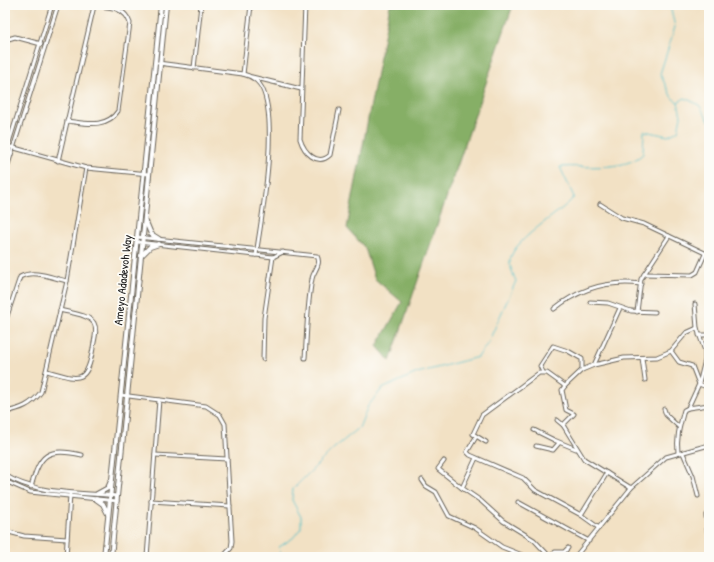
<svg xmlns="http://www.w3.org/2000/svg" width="714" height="562" viewBox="0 0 714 562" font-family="'Patrick Hand',sans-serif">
<rect width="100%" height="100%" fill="#fdfcf7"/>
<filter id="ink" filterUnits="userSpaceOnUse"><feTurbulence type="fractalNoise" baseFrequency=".025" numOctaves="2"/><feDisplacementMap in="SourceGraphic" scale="8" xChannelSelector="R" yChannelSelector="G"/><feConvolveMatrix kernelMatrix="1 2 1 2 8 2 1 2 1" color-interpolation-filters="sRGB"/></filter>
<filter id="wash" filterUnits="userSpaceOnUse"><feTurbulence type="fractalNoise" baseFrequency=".012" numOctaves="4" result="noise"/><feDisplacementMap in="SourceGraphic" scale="16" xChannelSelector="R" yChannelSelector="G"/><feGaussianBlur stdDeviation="0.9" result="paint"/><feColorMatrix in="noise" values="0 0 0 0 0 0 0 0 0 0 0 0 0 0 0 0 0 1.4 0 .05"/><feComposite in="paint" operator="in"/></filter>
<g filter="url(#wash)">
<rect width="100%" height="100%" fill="#f2e1c4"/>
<!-- forest -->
<polygon fill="#86af66" stroke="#516641" points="390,5 513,5 390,361 377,346 402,302 375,279 365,248 347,228"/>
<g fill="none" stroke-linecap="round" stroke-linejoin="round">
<!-- stream -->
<g stroke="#50bec8" stroke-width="1">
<polyline points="670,5 675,27 660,74 672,98 678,102"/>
<path d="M281 557 279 547 293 538 301 528V517L292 500 293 489 333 449 359 428 368 406 382 389 417 373 478 357 488 343 516 281C514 276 511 270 510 264 507 242 562 213 574 197L560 167C586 165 623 172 643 154L644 131 668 136 678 131 681 116 678 102 685 98 699 105 709 121"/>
</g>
</g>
</g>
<g filter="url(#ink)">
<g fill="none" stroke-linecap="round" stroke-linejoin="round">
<defs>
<g id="street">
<path d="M305 5 300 139C304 152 317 167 330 155L339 110"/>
<polyline points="5,40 15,37 41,44"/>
<path d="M158 63 243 74C251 76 258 80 262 88 279 122 262 216 256 255"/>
<polyline points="194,68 201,5"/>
<polyline points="243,74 251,5"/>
<polyline points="252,77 301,89"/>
<path d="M67 121C85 123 106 129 118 111L130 23C124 4 104 8 88 5"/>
<polyline points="11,147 86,168 149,174"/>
<polyline points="5,155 52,5"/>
<polyline points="58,161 94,6"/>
<polyline points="5,174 58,5"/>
<polyline points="600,204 622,218 644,224 709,255"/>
<path d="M137 237 317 256C322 265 313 271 312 279 307 306 307 332 305 358"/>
<polyline points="137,242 273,257 283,252"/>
<polyline points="644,274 692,275 697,272 705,254"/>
<polyline points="590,302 608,303 631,311 655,312"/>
<path d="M554 309C579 289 608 280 641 284"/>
<polyline points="637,312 641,279 669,236"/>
<path d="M5 322 20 277C34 269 52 278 67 281"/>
<polyline points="699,335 709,335"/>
<polyline points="671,351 679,362 692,366 699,384 709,388"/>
<polyline points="642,358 645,380"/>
<polyline points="263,359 264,318 273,257"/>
<polyline points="594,365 620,308"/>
<path d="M47 371C79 380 87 385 93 348 94 340 98 330 94 323 88 314 70 313 60 310"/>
<polyline points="543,372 540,366 553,346 568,351 582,359 582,370"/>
<polyline points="565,386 562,390 566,410 574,414 563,425 584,459 631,488"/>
<polyline points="121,395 206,406 220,415 225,424 232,541 231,548 223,557"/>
<polyline points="688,408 709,405"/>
<polyline points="664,409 666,415 679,427"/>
<path d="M5 412C21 409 31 405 41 392L67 281 86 168"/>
<polyline points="557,420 563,425"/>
<polyline points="534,430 554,440 576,449"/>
<polyline points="476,437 467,452 470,455 523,478 535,490 581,515 599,528"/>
<polyline points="486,442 473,434 482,415 539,373 547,373 565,386 582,370 594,365 624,358 657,357 671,351 686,333 697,328"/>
<polyline points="536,446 553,450 559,443"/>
<path d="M678 453C676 438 680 425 684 410L688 408 699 384 705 360V351L697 328 695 304"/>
<polyline points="683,453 693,476 698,496"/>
<polyline points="155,455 227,459"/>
<polyline points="476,458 462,488 481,501 503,521 534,540 550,557"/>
<polyline points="444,461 438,469 462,488"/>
<path d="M5 475C36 495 81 492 117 496"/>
<polyline points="422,480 426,486 436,492 449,516 475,528 502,547 527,557"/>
<polyline points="5,481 30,492 117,501"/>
<path d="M31 487C40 454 47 447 82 455"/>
<polyline points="151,501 230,506"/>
<polyline points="518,502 589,541"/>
<polyline points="581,515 607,473"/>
<polyline points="709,515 706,515 709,551"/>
<polyline points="5,531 24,536 67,539"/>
<polyline points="66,557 70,495"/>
<polyline points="147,557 159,400"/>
<polyline points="550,557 555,552 564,552 568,548"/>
<polyline points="575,557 631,488 666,457 709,445"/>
</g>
<g id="secondary">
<polyline points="146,222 151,234 159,239"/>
<polyline points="141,256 150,247 159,244"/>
<polyline points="97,494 108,488 111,481"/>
<polyline points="96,499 103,504 108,514"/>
<polyline points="104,557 161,5"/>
<polyline points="111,557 166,5"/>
</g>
</defs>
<!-- street casing -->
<use href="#street" stroke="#676157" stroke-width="5"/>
<!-- secondary casing -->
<use href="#secondary" stroke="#676157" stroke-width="6"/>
<!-- street -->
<use href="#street" stroke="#fff" stroke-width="3"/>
<!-- secondary -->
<use href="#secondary" stroke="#fff" stroke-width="4"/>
</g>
</g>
<g text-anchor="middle" stroke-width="3.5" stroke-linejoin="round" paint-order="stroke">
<!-- street labels -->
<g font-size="12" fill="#1c1c1c" stroke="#fdfcf7">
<text transform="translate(123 280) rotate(-84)" y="4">Ameyo Adadevoh Way</text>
</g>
</g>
<!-- margin -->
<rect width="714" height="562" fill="none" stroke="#fdfcf7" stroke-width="20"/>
</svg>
